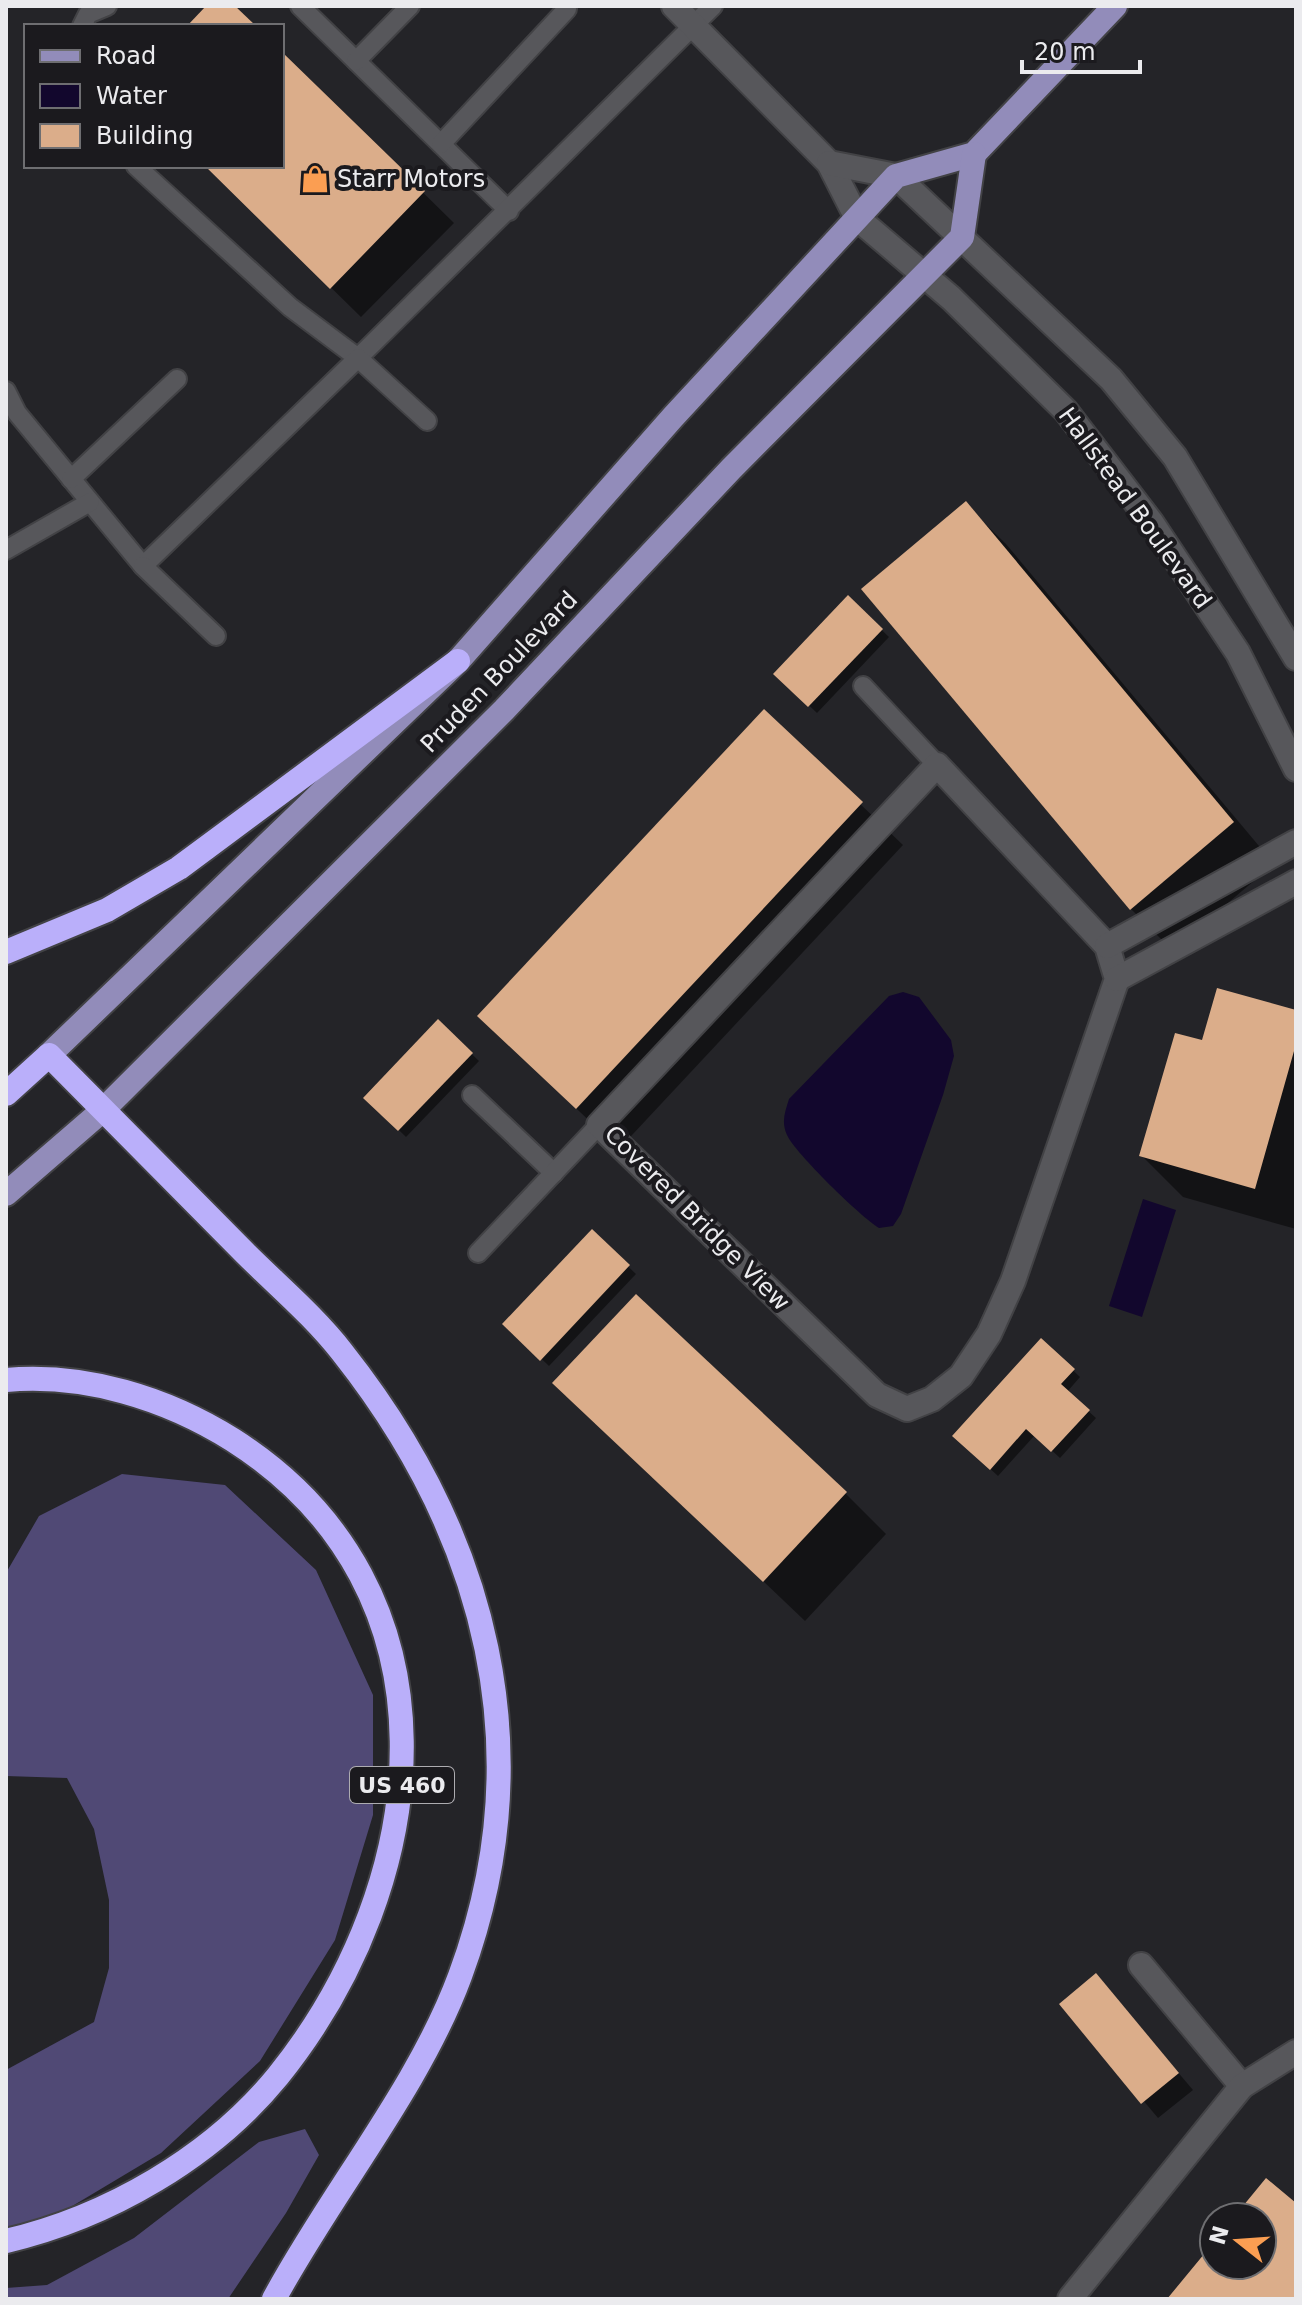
<svg xmlns="http://www.w3.org/2000/svg" width="1302" height="2305" viewBox="0 0 1302 2305" font-family="'DejaVu Sans',sans-serif">
<rect width="100%" height="100%" fill="#242428"/>
<!-- forest -->
<g fill="#504975">
<polygon points="122,1474 225,1485 316,1570 373,1695 373,1815 335,1940 260,2061 161,2153 59,2214 6,2231 6,2070 94,2022 109,1968 109,1900 94,1829 67,1778 6,1776 6,1573 39,1516"/>
<polygon points="305,2129 319,2155 286,2213 228,2299 6,2299 6,2288 47,2285 134,2238 259,2142"/>
</g>
<!-- water -->
<g fill="#12072d">
<path d="M903 992 919 997 951 1040 954 1056 943 1095 901 1214 893 1226 879 1228C861 1217 795 1153 787 1135 781 1122 785 1112 789 1099L889 996Z"/>
<polygon points="1143,1199 1176,1210 1142,1317 1109,1306"/>
</g>
<!-- shadow -->
<g fill="#0007">
<polygon points="282,54 454,223 361,317 207,166 282,166"/>
<polygon points="965,504 1006,544 1274,864 1172,950 1131,909"/>
<polygon points="848,598 889,637 817,713 776,674"/>
<polygon points="764,712 903,845 619,1149 521,1056"/>
<polygon points="1296,1012 1296,1229 1183,1197 1142,1156 1203,1043"/>
<polygon points="438,1022 479,1061 406,1137 366,1098"/>
<polygon points="592,1232 636,1274 549,1366 505,1324"/>
<polygon points="1041,1340 1080,1377 1067,1392 1096,1418 1060,1458 1035,1435 998,1476 962,1443"/>
<polygon points="555,1383 845,1493 886,1534 805,1621"/>
<polygon points="1096,1976 1193,2090 1158,2118 1062,2004"/>
</g>
<!-- building -->
<g fill="#dbad8a">
<polygon points="206,6 235,6 256,26 187,26"/>
<polygon points="282,52 425,191 330,289 205,166 282,166"/>
<polygon points="966,501 1234,822 1130,910 861,589"/>
<polygon points="848,595 883,629 808,707 773,674"/>
<polygon points="764,709 863,802 576,1109 477,1016"/>
<polygon points="1217,988 1296,1010 1296,1044 1255,1189 1139,1156 1175,1033 1202,1040"/>
<polygon points="438,1019 473,1053 398,1131 363,1098"/>
<polygon points="592,1229 630,1265 540,1361 502,1324"/>
<polygon points="636,1294 847,1492 763,1582 552,1383"/>
<polygon points="1041,1338 1075,1369 1061,1384 1090,1410 1051,1452 1026,1429 990,1470 952,1436"/>
<polygon points="1096,1973 1179,2073 1141,2104 1059,2004"/>
<polygon points="1266,2178 1296,2203 1296,2299 1167,2299 1214,2242 1214,2265 1262,2265 1262,2217 1234,2217"/>
</g>
<g fill="none" stroke-linecap="round" stroke-linejoin="round">
<defs>
<g id="lane">
<polyline points="300,6 509,211"/>
<polyline points="82,26 88,14 107,6"/>
<polyline points="356,61 410,6"/>
<polyline points="441,144 567,9"/>
<polyline points="136,166 290,307 358,358 713,6"/>
<polyline points="6,391 17,413 143,566 358,358 427,421"/>
<polyline points="71,479 177,379"/>
<polyline points="6,550 90,502"/>
<polyline points="143,566 216,636"/>
<polyline points="863,686 937,765"/>
<polyline points="472,1095 554,1173"/>
<polyline points="478,1253 599,1125"/>
</g>
<g id="street">
<polyline points="674,6 829,163 857,218 951,298 1066,411 1151,522 1238,653 1296,769"/>
<polyline points="829,163 896,176 1111,379 1175,457 1296,658"/>
<polygon points="937,765 1107,946 1117,979 1013,1281 989,1334 961,1376 932,1399 907,1409 877,1395 599,1125"/>
<polyline points="1107,946 1296,842"/>
<polyline points="1117,979 1296,882"/>
<polyline points="1141,1965 1242,2086"/>
<polyline points="1070,2299 1242,2086 1296,2052"/>
</g>
<g id="primary">
<polyline points="49,1055 458,661 673,417 896,176 974,154 1115,6"/>
<polyline points="6,1194 103,1110 504,710 731,469 962,237 974,154"/>
</g>
<g id="highway">
<polyline points="6,952 107,910 179,868 458,661"/>
<path d="M6 1094 49 1055C114 1121 179 1187 245 1253 277 1285 314 1316 342 1352 487 1535 543 1752 460 1976 419 2087 331 2193 274 2299"/>
<path d="M6 1380C85 1373 166 1398 233 1440 467 1589 434 1882 278 2076 211 2158 108 2217 6 2241"/>
</g>
</defs>
<!-- lane casing -->
<use href="#lane" stroke="#424245" stroke-width="22"/>
<!-- street casing -->
<use href="#street" stroke="#424245" stroke-width="28"/>
<!-- primary casing -->
<use href="#primary" stroke="#424245" stroke-width="28"/>
<!-- highway casing -->
<use href="#highway" stroke="#424245" stroke-width="28"/>
<!-- lane -->
<use href="#lane" stroke="#57575b" stroke-width="18"/>
<!-- street -->
<use href="#street" stroke="#57575b" stroke-width="24"/>
<!-- primary -->
<use href="#primary" stroke="#928cba" stroke-width="24"/>
<!-- highway -->
<use href="#highway" stroke="#baaffa" stroke-width="24"/>
</g>
<!-- icons -->
<defs>
<symbol id="shop-bare" viewBox="-9 -9 18 18"><path d="M-5-2.5h2.3a2.7 3.5 0 0 1 5.4 0H5L5.5 6h-11ZM-1.5-2.5h3a1.5 2.3 0 0 0-3 0Z" fill="#fb9e52" stroke="#1b1a1e" stroke-width="2.5" paint-order="stroke"/></symbol>
</defs>
<g fill-rule="evenodd">
<use href="#shop-bare" x="295" y="159" width="40" height="40"/>
</g>
<g text-anchor="middle" stroke-width="8" stroke-linejoin="round" paint-order="stroke">
<!-- shield labels -->
<rect fill="#1b1a1e" stroke="#adacb0" stroke-width="2" x="350" y="1767" width="104" height="36" rx="6"/>
<g font-size="22" font-weight="bold" fill="#ebebee">
<text x="402" y="1793">US 460</text>
</g>
<!-- poi labels -->
<g font-size="24" fill="#ebebee" stroke="#1b1a1e" text-anchor="start">
<text x="337" y="187">Starr Motors</text>
</g>
<!-- street labels -->
<g font-size="24" fill="#ebebee" stroke="#1b1a1e">
<text transform="translate(1135 508) rotate(54)" y="8">Hallstead Boulevard</text>
<text transform="translate(499 672) rotate(-46)" y="8">Pruden Boulevard</text>
<text transform="translate(697 1218) rotate(45)" y="8">Covered Bridge View</text>
</g>
</g>
<!-- border -->
<rect width="1302" height="2305" fill="none" stroke="#ebebee" stroke-width="16"/>
<!-- legend -->
<rect x="24" y="24" width="260" height="144" fill="#1b1a1e" stroke="#6e6e71" stroke-width="2"/>
<rect x="40" y="50" width="40" height="12" fill="#928cba" stroke="#6e6e71" stroke-width="2"/>
<text x="96" y="64" font-size="24" fill="#ebebee">Road</text>
<rect x="40" y="84" width="40" height="24" fill="#12072d" stroke="#6e6e71" stroke-width="2"/>
<text x="96" y="104" font-size="24" fill="#ebebee">Water</text>
<rect x="40" y="124" width="40" height="24" fill="#dbad8a" stroke="#6e6e71" stroke-width="2"/>
<text x="96" y="144" font-size="24" fill="#ebebee">Building</text>
<!-- north arrow -->
<g transform="translate(1238 2241) rotate(287)"><circle r="38" fill="#1b1a1e" stroke="#6e6e71" stroke-width="2"/>
<path d="M0-6L14 30L0 20L-14 30Z" fill="#fb9e52"/>
<text y="-12" font-size="22" font-weight="bold" text-anchor="middle" fill="#ebebee">N</text>
</g>
<!-- scale -->
<path d="M1022 60v12h118v-12" fill="none" stroke="#ebebee" stroke-width="4"/>
<text x="1034" y="60" font-size="24" fill="#ebebee" stroke="#1b1a1e" stroke-width="6" paint-order="stroke">20 m</text>
</svg>
